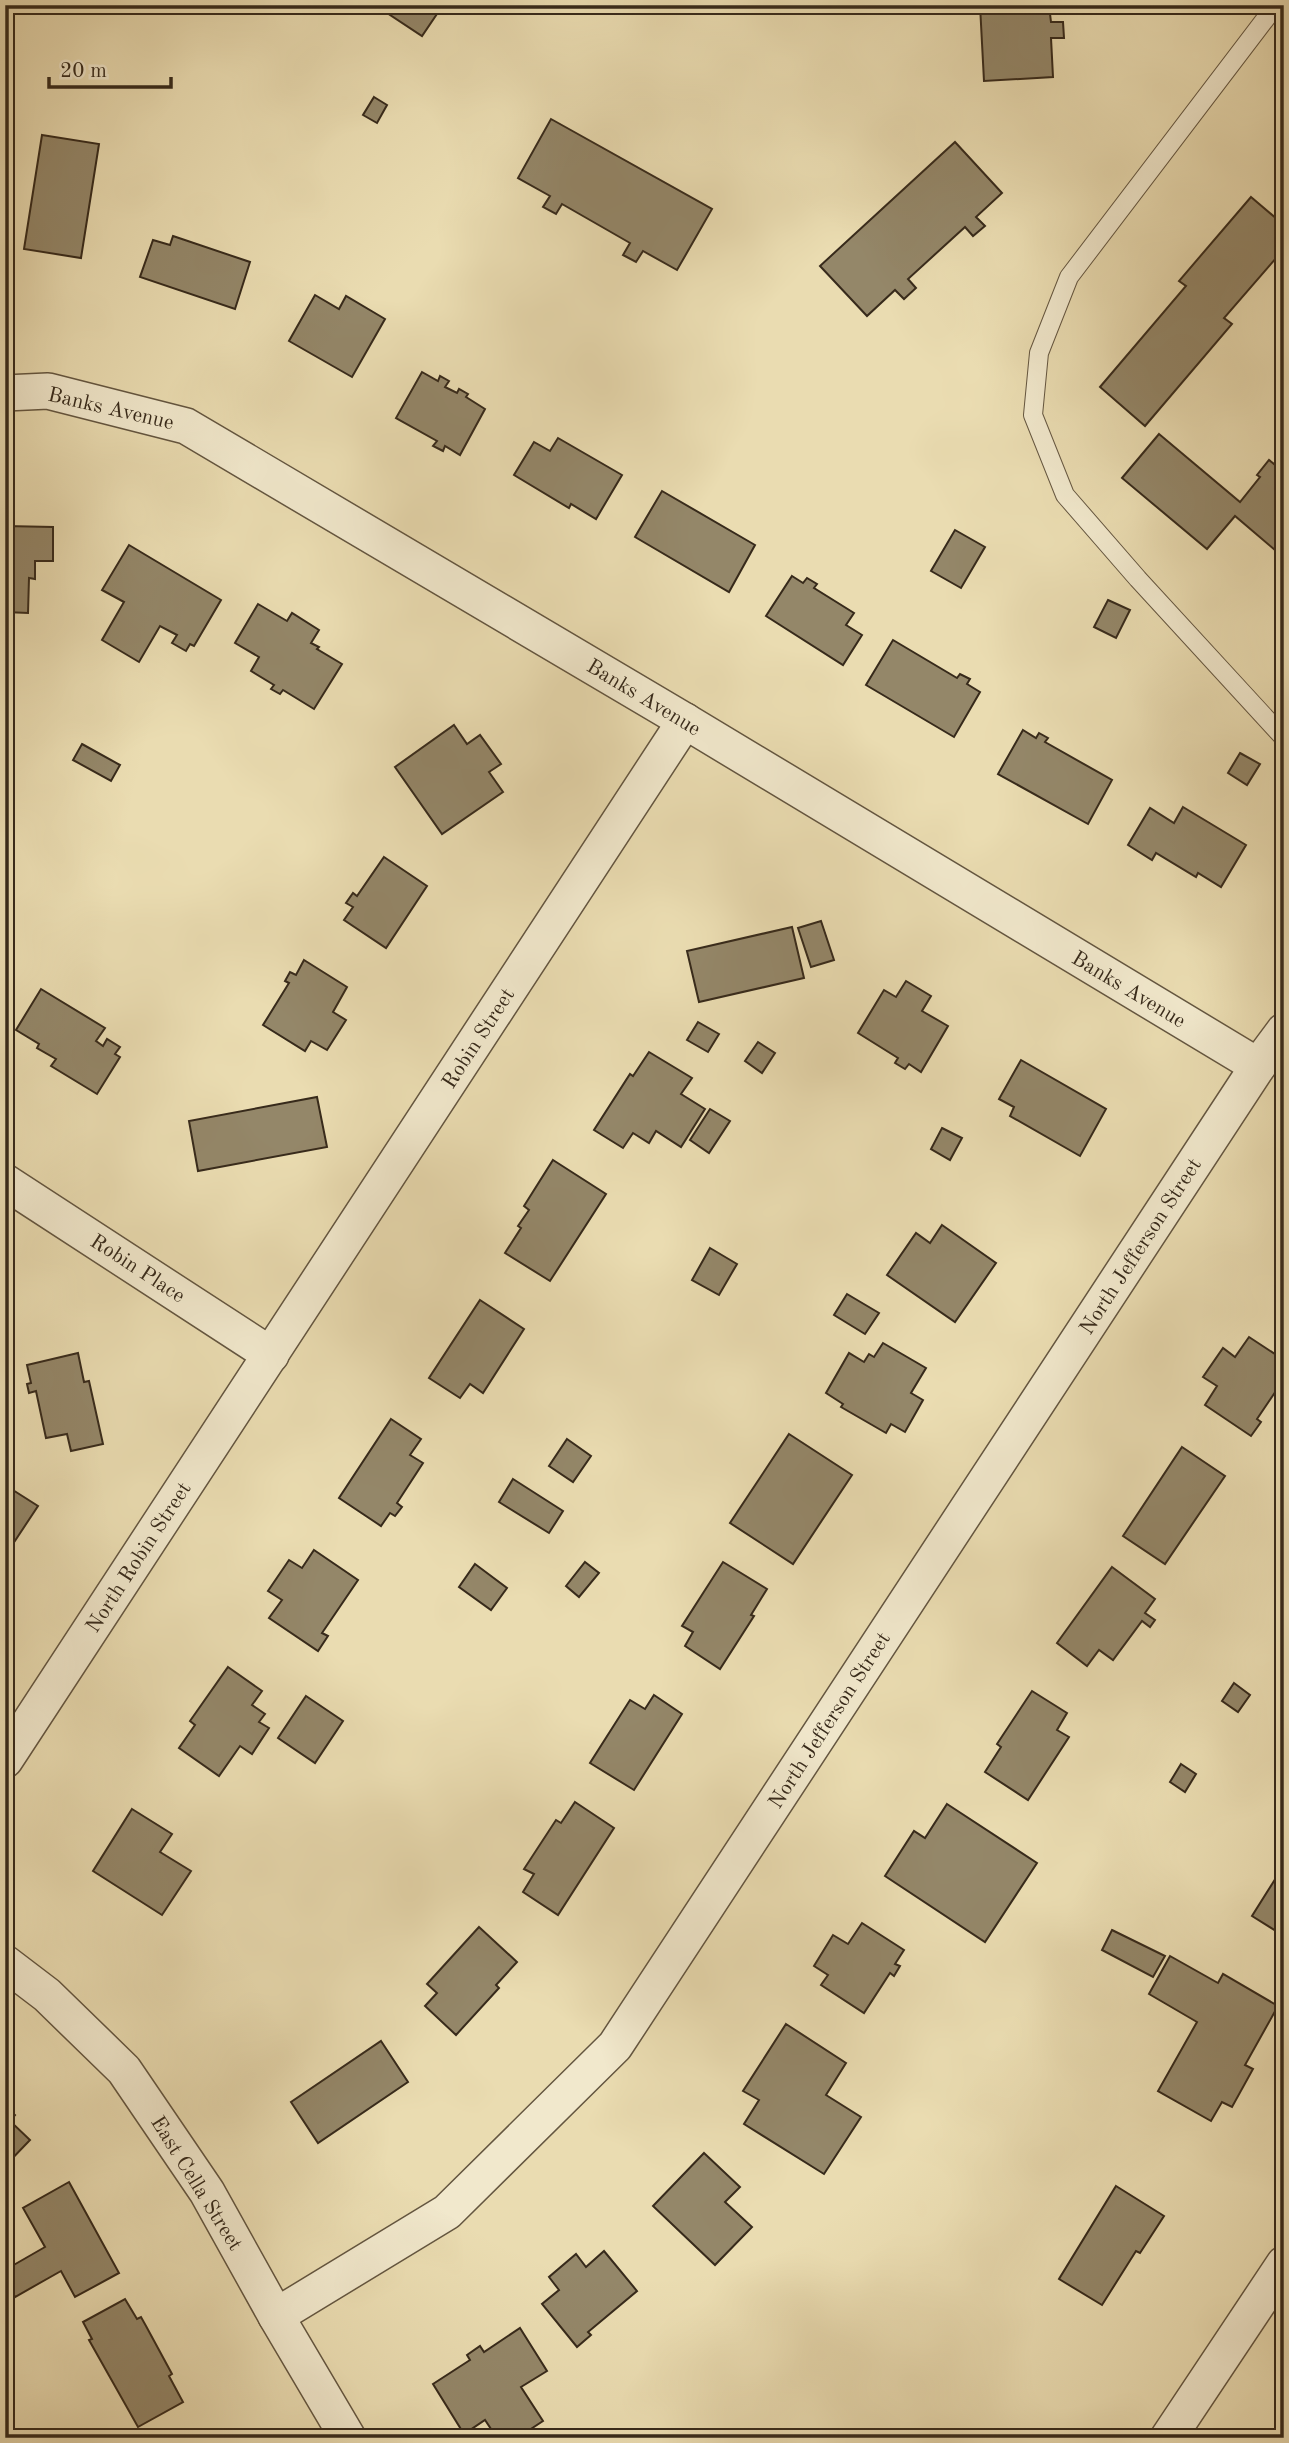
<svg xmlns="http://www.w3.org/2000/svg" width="1289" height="2443" viewBox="0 0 1289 2443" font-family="'Old Standard TT',serif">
<rect width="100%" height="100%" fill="#eadcb1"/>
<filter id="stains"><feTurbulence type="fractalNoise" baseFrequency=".00286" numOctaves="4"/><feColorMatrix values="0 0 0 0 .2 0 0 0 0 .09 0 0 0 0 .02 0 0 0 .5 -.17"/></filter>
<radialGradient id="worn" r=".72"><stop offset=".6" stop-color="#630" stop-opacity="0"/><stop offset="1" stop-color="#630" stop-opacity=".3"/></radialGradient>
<!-- building -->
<g fill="#948769" stroke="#372a1b" stroke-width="2">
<polygon points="375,5 443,5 422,36"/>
<polygon points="980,5 1049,5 1051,22 1063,22 1064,38 1051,38 1053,77 984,81"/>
<polygon points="374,97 387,105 377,123 363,115"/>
<polygon points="551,119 712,209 677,270 643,251 636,262 623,255 630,243 562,204 556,214 543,207 550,196 518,178"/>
<polygon points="42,135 99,144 81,258 24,249"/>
<polygon points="955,142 1002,193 976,217 985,226 973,236 965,227 908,279 916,288 904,299 895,290 867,316 820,266"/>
<polygon points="1251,197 1284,225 1284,249 1224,318 1232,324 1145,426 1100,387 1186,286 1179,281"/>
<polygon points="173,236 250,262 235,309 140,277 153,240 170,245"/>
<polygon points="315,295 339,309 346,296 385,319 352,377 289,341"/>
<polygon points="422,372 438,381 440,376 449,381 445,387 457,393 459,389 468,394 466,397 485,409 460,455 445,446 443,451 433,446 437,441 396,418"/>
<polygon points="1159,434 1240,502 1260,477 1257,475 1269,460 1274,464 1284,452 1284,539 1275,550 1235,516 1207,549 1122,478"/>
<polygon points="558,438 622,475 596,519 571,504 569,508 514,475 534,442 550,451"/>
<polygon points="662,491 755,545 729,592 635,537"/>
<polygon points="5,526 53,527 53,561 35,561 35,579 29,578 28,613 5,612"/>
<polygon points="955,530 985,547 961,588 931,571"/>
<polygon points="129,545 221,600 194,646 190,644 186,651 172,643 177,635 160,626 139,662 102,640 124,602 102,590"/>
<polygon points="792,576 803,583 807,578 817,584 814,588 854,613 846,625 862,635 843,665 766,616"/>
<polygon points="1108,600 1130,610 1116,638 1094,627"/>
<polygon points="258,604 287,621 292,613 319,630 311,643 319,647 317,649 342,664 314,709 283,690 280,694 271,689 274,685 251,671 259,657 235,643"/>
<polygon points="893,640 957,678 960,674 970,679 967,684 980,692 954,737 866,685"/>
<polygon points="454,725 467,744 480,735 501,764 489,772 503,792 442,834 395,767"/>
<polygon points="1023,730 1036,738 1039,733 1048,738 1045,742 1112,780 1088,824 998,774"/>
<polygon points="82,744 120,765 111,781 73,760"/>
<polygon points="1240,753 1260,764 1247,785 1228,773"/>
<polygon points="1183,807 1246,845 1221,887 1198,873 1196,877 1156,853 1152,860 1128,845 1150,808 1174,823"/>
<polygon points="384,857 427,886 386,948 344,920 353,907 346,903 353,893 357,896"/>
<polygon points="821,921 834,960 811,967 798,928"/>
<polygon points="792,927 804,978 699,1002 687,951"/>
<polygon points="304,960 347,987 333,1012 346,1020 327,1050 311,1041 305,1051 263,1025 289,983 285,981 290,972 296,975"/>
<polygon points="906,981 931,996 922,1011 948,1026 921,1072 909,1064 905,1069 895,1063 898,1058 858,1033 884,990 896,997"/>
<polygon points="41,989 105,1028 96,1041 103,1046 107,1039 120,1047 115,1054 120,1057 97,1094 51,1066 56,1059 37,1048 39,1044 16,1030"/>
<polygon points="698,1022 719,1034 708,1052 687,1040"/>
<polygon points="758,1042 775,1053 762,1073 745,1061"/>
<polygon points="649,1052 692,1078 681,1094 705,1109 681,1147 656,1131 649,1143 633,1133 623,1148 594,1130 630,1074 633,1076"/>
<polygon points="1021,1060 1106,1109 1080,1156 1010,1116 1014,1107 999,1099"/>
<polygon points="317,1097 327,1147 198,1171 189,1121"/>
<polygon points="710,1109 730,1121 709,1153 690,1140"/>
<polygon points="942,1128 962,1138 950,1160 931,1149"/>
<polygon points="553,1160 606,1194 550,1281 505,1253 521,1228 518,1226 529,1210 524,1206"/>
<polygon points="942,1225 996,1263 955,1322 887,1275 916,1233 930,1243"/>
<polygon points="710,1248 737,1264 719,1295 692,1280"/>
<polygon points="847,1294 879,1313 865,1334 834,1315"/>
<polygon points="480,1300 524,1329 483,1393 470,1384 460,1398 429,1378"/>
<polygon points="1249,1337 1284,1360 1284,1379 1257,1419 1261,1422 1251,1436 1205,1405 1217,1386 1203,1377 1223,1348 1235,1357"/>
<polygon points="883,1343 926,1368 911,1393 923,1400 905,1432 891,1424 886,1433 841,1407 843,1404 826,1393 849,1353 864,1362 869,1354 874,1357"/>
<polygon points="78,1353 84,1382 89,1381 103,1444 71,1451 67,1434 46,1438 36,1391 29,1393 27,1384 31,1383 27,1365"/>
<polygon points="391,1419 421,1439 410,1455 423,1463 397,1503 402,1507 395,1516 390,1513 381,1526 339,1498"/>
<polygon points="789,1434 852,1475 793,1564 730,1523"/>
<polygon points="567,1439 591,1456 573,1482 549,1466"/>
<polygon points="1182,1447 1225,1476 1165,1564 1123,1536"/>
<polygon points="513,1479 563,1511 549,1533 499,1502"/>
<polygon points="5,1485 38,1506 5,1556"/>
<polygon points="314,1550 358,1580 322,1633 328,1636 318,1651 269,1618 282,1600 268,1591 289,1560 302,1568"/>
<polygon points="585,1562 599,1573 579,1597 566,1586"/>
<polygon points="723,1562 767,1589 751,1615 754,1616 720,1669 685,1646 693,1632 682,1626"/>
<polygon points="475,1564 507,1588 491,1610 459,1587"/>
<polygon points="1112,1567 1155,1599 1145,1613 1155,1620 1150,1627 1142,1621 1113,1660 1099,1650 1087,1666 1057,1643"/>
<polygon points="228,1667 262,1691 252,1705 265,1714 259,1722 269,1728 252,1754 240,1746 219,1776 179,1748 195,1725 190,1721"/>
<polygon points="1234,1683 1250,1695 1238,1712 1222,1701"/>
<polygon points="1032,1691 1067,1713 1057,1730 1069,1737 1028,1800 985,1772 1001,1747 997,1744"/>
<polygon points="654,1695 682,1714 634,1790 590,1763 630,1700 645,1709"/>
<polygon points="306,1696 343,1721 315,1763 278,1738"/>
<polygon points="1181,1764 1196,1774 1185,1792 1170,1782"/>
<polygon points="575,1802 614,1828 558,1915 523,1892 534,1874 524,1869 556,1820 561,1823"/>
<polygon points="947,1804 1037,1863 985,1942 885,1876 914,1831 925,1838"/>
<polygon points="132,1809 172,1834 160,1852 191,1871 162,1915 93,1871"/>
<polygon points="1284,1865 1284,1936 1252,1916"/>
<polygon points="862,1923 904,1950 895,1964 900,1966 894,1976 890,1973 864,2013 821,1985 828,1975 814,1966 833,1935 848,1944"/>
<polygon points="479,1927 517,1962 496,1985 499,1988 456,2035 425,2006 437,1993 427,1984"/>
<polygon points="1112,1930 1165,1956 1153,1977 1102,1950"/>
<polygon points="1170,1956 1218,1983 1223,1974 1278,2006 1245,2065 1253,2069 1232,2107 1222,2102 1211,2121 1158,2091 1197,2022 1149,1994"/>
<polygon points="786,2024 846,2063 826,2095 861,2117 824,2174 744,2124 759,2100 743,2091"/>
<polygon points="381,2041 408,2082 318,2143 291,2102"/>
<polygon points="5,2106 15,2115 10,2121 30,2140 5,2166"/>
<polygon points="704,2153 740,2187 725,2202 752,2227 715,2265 653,2206"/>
<polygon points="69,2182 119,2273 75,2297 61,2271 15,2297 5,2278 5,2270 45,2247 23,2208"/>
<polygon points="1116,2186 1164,2216 1140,2253 1136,2251 1102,2305 1059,2279"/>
<polygon points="604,2251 637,2291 588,2332 591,2335 577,2347 542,2304 559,2290 549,2277 576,2254 586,2267"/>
<polygon points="125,2299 137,2319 141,2317 146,2326 172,2374 169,2376 183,2402 138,2427 89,2340 92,2339 83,2322"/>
<polygon points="520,2328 547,2371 521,2387 543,2421 517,2438 497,2438 485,2420 464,2434 433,2384 470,2360 467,2355 480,2346 484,2352"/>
</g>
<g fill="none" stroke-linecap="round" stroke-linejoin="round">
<defs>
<polyline id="lane" points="1276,5 1069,277 1039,353 1033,415 1065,495 1138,579 1284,738"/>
<g id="street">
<polyline points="5,393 48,391 186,426 685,721 1258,1066"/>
<polyline points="5,1182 271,1355"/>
<polyline points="5,1760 685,721"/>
<polyline points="5,1963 47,1995 124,2070 207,2192 276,2316 348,2438"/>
<polyline points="276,2316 447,2212 615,2046 1258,1066 1284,1031"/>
<polyline points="1168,2438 1284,2264"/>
</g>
</defs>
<!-- lane casing -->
<use href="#lane" stroke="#645640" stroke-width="20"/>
<!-- street casing -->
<use href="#street" stroke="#645640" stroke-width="38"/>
<!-- lane -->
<use href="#lane" stroke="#f1e8cc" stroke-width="18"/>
<!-- street -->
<use href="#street" stroke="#f1e8cc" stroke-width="35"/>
</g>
<g text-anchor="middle" stroke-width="6" stroke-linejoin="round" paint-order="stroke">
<!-- street labels -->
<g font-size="21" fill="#372a1b" stroke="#f1e8cc">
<text transform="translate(111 408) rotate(13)" y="7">Banks Avenue</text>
<text transform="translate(644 697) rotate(31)" y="7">Banks Avenue</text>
<text transform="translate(1129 989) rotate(31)" y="7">Banks Avenue</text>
<text transform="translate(478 1038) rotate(-57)" y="7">Robin Street</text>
<text transform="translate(1140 1246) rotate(-57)" y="7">North Jefferson Street</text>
<text transform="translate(138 1268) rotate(33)" y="7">Robin Place</text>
<text transform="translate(138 1557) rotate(-57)" y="7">North Robin Street</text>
<text transform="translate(829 1720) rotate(-57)" y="7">North Jefferson Street</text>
<text transform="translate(197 2183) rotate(58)" y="7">East Cella Street</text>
</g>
</g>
<!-- margin -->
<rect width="1289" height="2443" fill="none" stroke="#eadcb1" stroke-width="28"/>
<rect x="7" y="7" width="1275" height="2429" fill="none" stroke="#372a1b" stroke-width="3.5"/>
<rect x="14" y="14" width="1261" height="2415" fill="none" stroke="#372a1b" stroke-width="2"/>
<!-- scale -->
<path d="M49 77v10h122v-10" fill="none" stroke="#372a1b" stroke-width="3.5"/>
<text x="60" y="77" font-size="21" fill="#372a1b" stroke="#f1e8cc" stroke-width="5" paint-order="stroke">20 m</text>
<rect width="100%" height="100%" filter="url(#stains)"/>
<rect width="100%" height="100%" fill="url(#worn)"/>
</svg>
